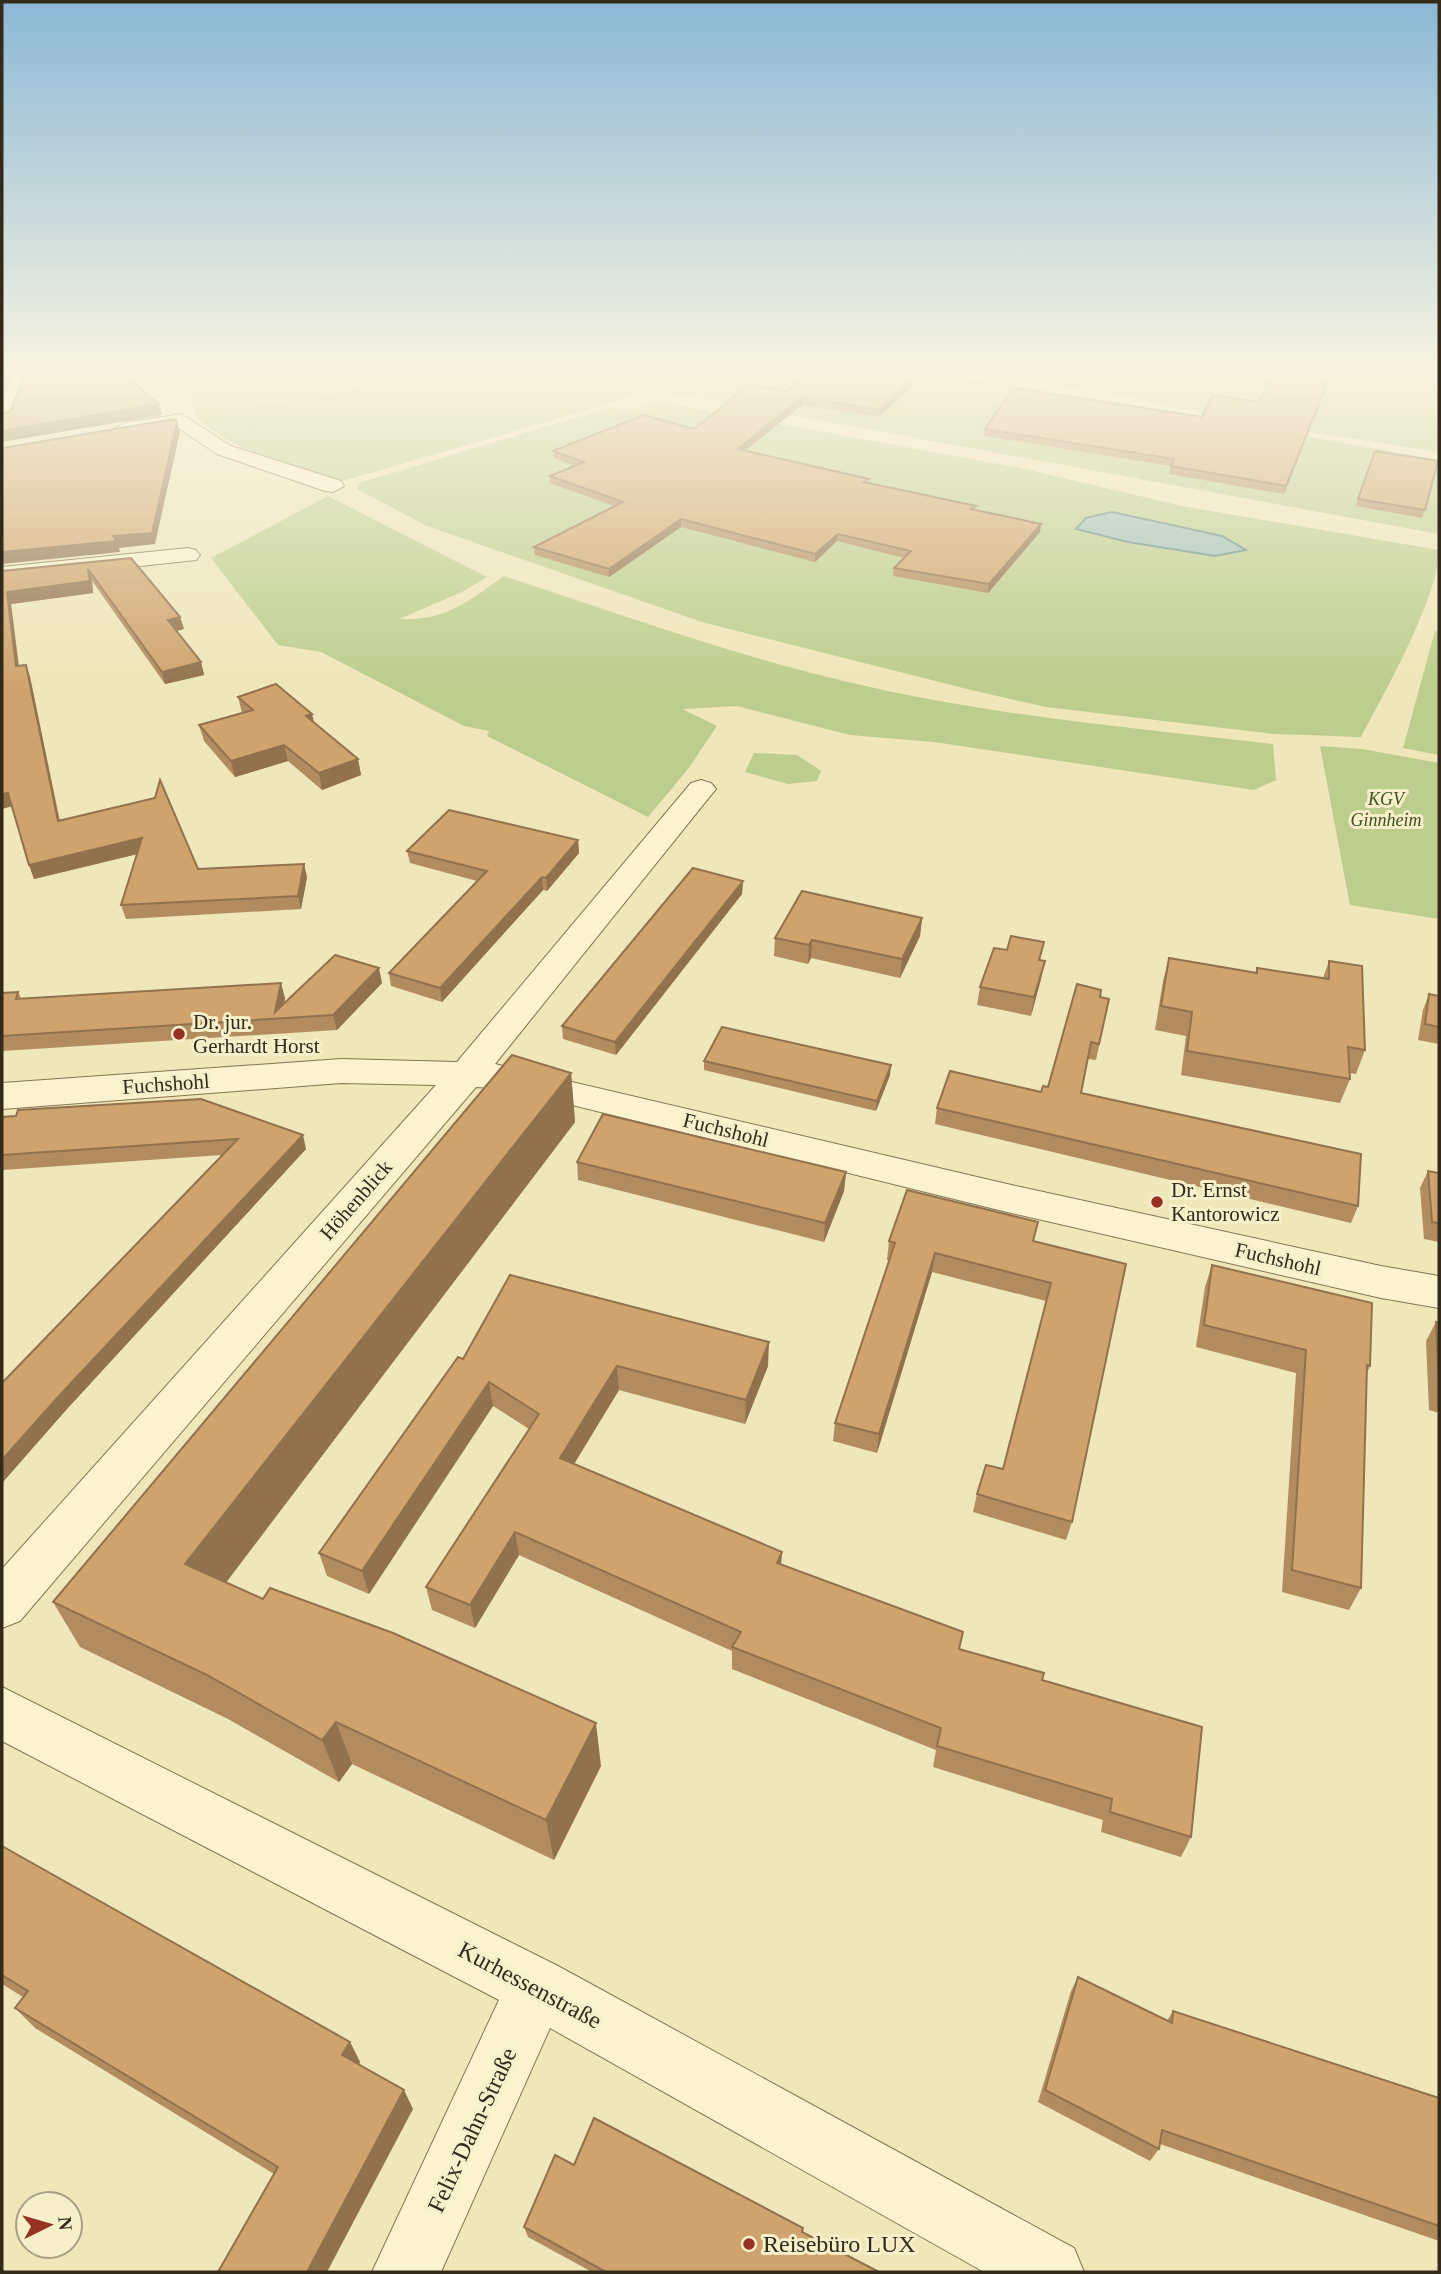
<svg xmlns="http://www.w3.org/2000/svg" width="1441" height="2274" viewBox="0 0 1441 2274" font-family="Georgia,serif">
<rect width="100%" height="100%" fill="#efe6ba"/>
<!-- green -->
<g fill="#bdcd8e">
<path d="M189 368H390C350 401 245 402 193 407Z"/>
<path d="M395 368H663L629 395 608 404 346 480C339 480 331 481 325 479 303 473 195 436 194 408 249 403 351 403 395 368Z"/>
<polygon points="691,368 898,368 1124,403 1439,460 1439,534 666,392 663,388"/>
<polygon points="934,368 1220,368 1206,392 1223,368 1439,368 1439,452 1207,416 1194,410 1203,396 1192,411 1125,396"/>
<path d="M653 401 1021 468 1182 506 1439 550C1439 596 1384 694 1361 737L1274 734 1046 707 971 690 702 622 427 526 357 489 359 483 611 407C627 411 639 410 653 401Z"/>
<path d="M328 496 487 577 462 592 399 619C446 621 467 602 504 576 617 613 732 655 848 682 987 715 1131 728 1273 744L1276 780 1254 790 934 742 850 735 737 706 682 709 717 726 688 769 648 817 487 736 489 731 464 726 321 652 278 645 211 558Z"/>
<polygon points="1435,631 1439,632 1439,755 1403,748"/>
<polygon points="1320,746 1362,749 1439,763 1439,919 1350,905"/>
<polygon points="754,753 797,755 821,771 817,781 788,784 745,772"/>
</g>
<!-- water -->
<polygon fill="#9fbfba" stroke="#678c88" stroke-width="2" points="1112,512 1222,536 1246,550 1215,556 1128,542 1076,529 1086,518"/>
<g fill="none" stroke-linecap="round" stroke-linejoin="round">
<defs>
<g id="minor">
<polygon points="18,368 36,368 12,419 2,425 2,400"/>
<polygon points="181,414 231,446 341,481 344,486 333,492 325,491 217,454 177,427 124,435 114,429 124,423"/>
<polygon points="188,548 196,550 200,555 196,560 2,581 2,567"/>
<polygon points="701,780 711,783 716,789 711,795 495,1064 1007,1184 1381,1266 1439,1276 1439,1308 1381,1298 1007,1212 507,1089 476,1087 20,1621 2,1628 2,1569 436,1085 341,1083 2,1109 2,1083 341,1059 457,1062 691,783"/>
<polygon points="2,1687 558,1966 1074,2248 1084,2272 984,2272 550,2028 441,2272 372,2272 499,2000 2,1741"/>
</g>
</defs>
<!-- minor casing -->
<use href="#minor" stroke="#867554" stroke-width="2"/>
<!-- minor -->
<use href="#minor" fill="#faf3cd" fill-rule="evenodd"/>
</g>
<!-- wall -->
<g fill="#b28c5f">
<polygon points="1278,368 1334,368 1284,494 1169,474 1171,466 984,436 985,429 1202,417 1259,402"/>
<polygon points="921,372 920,379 879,417 802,405 746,450 976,510 1040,532 988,593 893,576 894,568 904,558 837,541 815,562 681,527 609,577 535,555 534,547 614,506 550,483 550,476 574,466 554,458 553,451 694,429 787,391"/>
<polygon points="1438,461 1422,518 1356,506 1358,499"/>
<polygon points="131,558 180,617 184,629 176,631 201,662 204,675 165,684 92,581 93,593 11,604 19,666 26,665 30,677 60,821 198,869 307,877 301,909 126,919 121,905 137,854 34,879 12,807 2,571"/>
<polygon points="238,697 314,723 358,759 361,775 322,790 288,761 235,777 204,741 199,725 242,713"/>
<polygon points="578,840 579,853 547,891 543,890 442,1002 391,986 389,973 477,881 410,863 407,851"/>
<polygon points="743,881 742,894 616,1055 563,1039 562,1026"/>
<polygon points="922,918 920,936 900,978 811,958 808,964 774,956 775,938"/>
<polygon points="1044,942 1040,960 1041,979 1031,1016 977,1005 980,987 1007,950"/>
<polygon points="1169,958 1255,973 1257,968 1323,978 1329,961 1365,1050 1356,1074 1349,1073 1350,1079 1340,1103 1181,1075 1186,1036 1155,1030 1163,981"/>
<polygon points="382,983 337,1030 2,1051 2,993 18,992 21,998 285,998 284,1004"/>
<polygon points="1429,994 1439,996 1439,1044 1418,1040 1423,1010"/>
<polygon points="1100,997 1109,999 1096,1060 1088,1059 1081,1093 1358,1206 1351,1223 935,1124 937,1108 1041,1092 1048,1087"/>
<polygon points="704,1061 890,1075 876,1111 704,1070"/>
<polygon points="571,1073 575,1122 226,1582 601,1766 554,1860 352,1764 339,1782 228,1719 80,1647 53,1602"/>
<polygon points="201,1099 306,1149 66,1410 2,1483 2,1383 222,1155 2,1170 2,1117"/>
<polygon points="577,1162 846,1172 844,1191 824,1242 578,1180"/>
<polygon points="1428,1171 1439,1173 1439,1242 1424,1239 1420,1188"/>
<polygon points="889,1241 1034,1241 1126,1264 1072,1522 1066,1540 973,1512 977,1494 1003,1469 1046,1301 932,1272 877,1453 833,1441 835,1423 889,1261 887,1260"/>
<polygon points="1212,1265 1370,1366 1367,1373 1361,1588 1349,1610 1282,1592 1296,1373 1196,1347 1205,1287"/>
<polygon points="1436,1322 1439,1323 1439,1413 1429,1410 1426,1341"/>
<polygon points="463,1359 768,1366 745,1424 619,1390 574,1464 782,1552 781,1565 960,1649 1042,1680 1191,1837 1181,1857 1101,1832 1103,1820 933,1767 936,1750 732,1669 732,1651 519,1555 475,1628 432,1610 426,1587 529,1429 493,1406 369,1594 327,1576 319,1553"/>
<polygon points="2,1846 350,2042 360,2062 359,2065 413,2109 274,2174 35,2028 15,2008 23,1997 2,1984"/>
<polygon points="1078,1977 1167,2021 1173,2011 1439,2098 1439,2241 1160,2144 1159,2149 1150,2161 1038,2102 1071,1991"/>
<polygon points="574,2165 803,2228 802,2232 879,2272 592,2272 528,2237 524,2227"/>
</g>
<!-- shaded-wall -->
<g fill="#91724d">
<polygon points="7,368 15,368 2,395 2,378"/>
<polygon points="1333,368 1334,368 1284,494 1286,486"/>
<polygon points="921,372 920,379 879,417 880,410"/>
<polygon points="802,397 802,405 738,456 738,449"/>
<polygon points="159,404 162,415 2,442 2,431"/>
<polygon points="177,422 180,432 155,544 119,548 120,552 2,564 2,552 113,536"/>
<polygon points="681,519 681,527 609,577 609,569"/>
<polygon points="1041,524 1040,532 988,593 989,584"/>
<polygon points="838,534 837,541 815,562 815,554"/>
<polygon points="88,569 92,581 93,593 11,604 20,679 16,666 7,592"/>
<polygon points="180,617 184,629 171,632 168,620"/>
<polygon points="201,662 204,675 165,684 162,672"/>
<polygon points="26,665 30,677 62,835 58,821"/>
<polygon points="312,714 316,730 306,716"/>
<polygon points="284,745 288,761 235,777 231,761"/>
<polygon points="358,759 361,775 322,790 319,773"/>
<polygon points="8,793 13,806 2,809 2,794"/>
<polygon points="142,838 146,852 34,879 29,865"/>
<polygon points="578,840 579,853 547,891 546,878"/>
<polygon points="304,864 307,877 301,909 298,896"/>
<polygon points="542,877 543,890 442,1002 440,988"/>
<polygon points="743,881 742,894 616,1055 615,1042"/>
<polygon points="922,918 920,936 900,978 902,959"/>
<polygon points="812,940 811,958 808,964 809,945"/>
<polygon points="1045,961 1041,979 1031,1016 1034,997"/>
<polygon points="379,968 382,983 337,1030 333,1015"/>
<polygon points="281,983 285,998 281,1018 275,1012"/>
<polygon points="891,1065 890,1075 876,1111 877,1101"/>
<polygon points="571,1073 575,1122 206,1609 185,1564"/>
<polygon points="303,1135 306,1149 66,1410 2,1483 2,1460 59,1396"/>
<polygon points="846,1172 844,1191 824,1242 825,1223"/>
<polygon points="935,1253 932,1272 877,1453 879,1434"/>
<polygon points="769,1342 768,1366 745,1424 746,1400"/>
<polygon points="617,1366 619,1390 563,1482 560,1458"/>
<polygon points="489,1382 493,1406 369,1594 362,1571"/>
<polygon points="515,1532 519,1555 475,1628 470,1605"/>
<polygon points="782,1552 780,1575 777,1563"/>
<polygon points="336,1722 352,1764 339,1782 322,1740"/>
<polygon points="596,1723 601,1766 554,1860 546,1820"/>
<polygon points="350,2042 360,2062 353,2075 342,2055"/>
<polygon points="404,2090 413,2109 327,2272 307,2272"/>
</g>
<!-- building -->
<g fill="#cfa36e" stroke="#91724d" stroke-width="2">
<polygon points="2,368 7,368 2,378"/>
<polygon points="29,368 117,368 159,404 2,431 2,414 10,411"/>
<polygon points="815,368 898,368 921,372 880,410 802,397 738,449 869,479 864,482 976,506 971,509 1041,524 989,584 894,568 911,551 838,534 815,554 681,519 609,569 534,547 623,502 550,476 584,462 553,451 644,415 694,429 749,385 787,391"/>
<polygon points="1278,368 1333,368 1286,486 1171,466 1174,459 985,429 1013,388 1202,417 1212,395 1259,402"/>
<polygon points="174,419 177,422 152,533 113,536 117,541 2,552 2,448"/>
<polygon points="1375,451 1438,461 1425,510 1358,499"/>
<polygon points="131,558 180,617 168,620 201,662 162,672 88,569 90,581 7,592 16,666 26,665 58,821 155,798 160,780 198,869 304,864 298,896 121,905 142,838 29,865 8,793 2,794 2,571"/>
<polygon points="276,684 312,714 306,716 358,759 319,773 284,745 231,761 199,725 253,710 238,697"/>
<polygon points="449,810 578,840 546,878 542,877 440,988 389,973 487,871 407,851"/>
<polygon points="693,868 743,881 615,1042 562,1026"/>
<polygon points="802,891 922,918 902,959 812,940 809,945 775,938"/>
<polygon points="1011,936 1044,942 1039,960 1045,961 1034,997 980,987 994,948 1007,950"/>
<polygon points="335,955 379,968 333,1015 2,1036 2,993 18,992 16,999 281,983 275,1012"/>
<polygon points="1169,958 1257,973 1257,968 1329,979 1329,961 1362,966 1365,1050 1348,1047 1350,1079 1187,1051 1192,1012 1161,1006"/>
<polygon points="1077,984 1101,990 1100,997 1109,999 1099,1044 1091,1042 1081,1093 1361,1154 1358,1206 937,1108 950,1071 1041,1092 1043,1086 1048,1087"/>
<polygon points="1429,994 1439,996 1439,1027 1425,1024"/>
<polygon points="722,1027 891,1065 877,1101 704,1061"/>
<polygon points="512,1055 571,1073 185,1564 263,1599 270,1588 393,1633 596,1723 546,1820 336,1722 322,1740 207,1675 53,1602"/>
<polygon points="201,1099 303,1135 59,1396 2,1460 2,1383 238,1139 2,1155 2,1117 16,1116 18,1110"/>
<polygon points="603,1114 846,1172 825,1223 577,1162"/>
<polygon points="1428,1171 1439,1173 1439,1223 1432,1222"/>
<polygon points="907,1190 1038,1222 1033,1241 1126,1264 1072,1522 977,1494 986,1465 1003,1469 1051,1283 935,1253 879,1434 835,1423 895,1243 889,1241"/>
<polygon points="1212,1265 1372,1303 1370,1366 1367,1365 1361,1588 1292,1570 1306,1350 1204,1325"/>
<polygon points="510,1275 769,1342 746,1400 617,1366 560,1458 782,1552 777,1563 963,1632 959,1649 1044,1673 1042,1680 1202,1727 1191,1837 1110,1812 1112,1799 937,1746 941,1728 732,1647 741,1632 515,1532 470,1605 426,1587 539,1414 489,1382 362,1571 319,1553 458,1357 463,1359"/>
<polygon points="1436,1322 1439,1323 1439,1387"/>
<polygon points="2,1846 350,2042 342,2055 404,2090 307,2272 218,2272 278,2167 15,2008 28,1991 2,1975"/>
<polygon points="1078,1977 1172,2023 1173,2011 1439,2098 1439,2226 1162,2130 1159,2149 1045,2090"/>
<polygon points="594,2118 803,2228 802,2232 879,2272 606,2272 524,2227 555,2155 574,2165"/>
</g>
<!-- sky -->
<linearGradient id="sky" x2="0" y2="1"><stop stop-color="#8bb8d6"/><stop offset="0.54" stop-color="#f8f4e0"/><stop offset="1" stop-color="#f8f4e0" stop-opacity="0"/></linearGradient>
<rect width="1441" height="687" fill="url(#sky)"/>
<!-- markers -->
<g fill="#973122" stroke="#f6efca" stroke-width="2.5">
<circle cx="179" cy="1034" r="7"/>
<circle cx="1157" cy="1202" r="7"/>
<circle cx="749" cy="2244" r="7"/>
</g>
<g text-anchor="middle" stroke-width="6" stroke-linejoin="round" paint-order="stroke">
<!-- far-park labels -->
<g font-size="18" font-style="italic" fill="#3e5120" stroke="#f6efca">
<text x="1386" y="805">KGV<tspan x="1386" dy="21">Ginnheim</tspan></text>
</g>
<!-- poi labels -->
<g font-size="21" fill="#342a1a" stroke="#f6efca" text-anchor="start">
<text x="193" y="1029">Dr. jur.<tspan x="193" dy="24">Gerhardt Horst</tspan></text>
<text x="1171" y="1197">Dr. Ernst<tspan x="1171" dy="24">Kantorowicz</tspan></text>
</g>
<!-- street labels -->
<g font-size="21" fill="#342a1a" stroke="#f6efca">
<text transform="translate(166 1084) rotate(-4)" y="7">Fuchshohl</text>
<text transform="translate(726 1130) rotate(14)" y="7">Fuchshohl</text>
<text transform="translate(356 1200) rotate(-49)" y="7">Höhenblick</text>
<text transform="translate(1278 1259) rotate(13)" y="7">Fuchshohl</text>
</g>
<!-- near-street labels -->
<g font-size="24" fill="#342a1a" stroke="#f6efca">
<text transform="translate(530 1985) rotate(28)" y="8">Kurhessenstraße</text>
<text transform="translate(472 2130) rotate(-65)" y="8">Felix-Dahn-Straße</text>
</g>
<!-- near-poi labels -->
<g font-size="24" fill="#342a1a" stroke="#f6efca" text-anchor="start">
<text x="763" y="2252">Reisebüro LUX</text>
</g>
</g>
<!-- border -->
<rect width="1441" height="2274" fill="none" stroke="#342a1a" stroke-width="7"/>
<!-- north arrow -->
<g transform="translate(49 2225) rotate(85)"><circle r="33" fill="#f6efca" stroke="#a8a084" stroke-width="2"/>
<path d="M0-5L12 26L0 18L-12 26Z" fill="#973122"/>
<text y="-10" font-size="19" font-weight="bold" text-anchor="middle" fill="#342a1a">N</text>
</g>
</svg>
